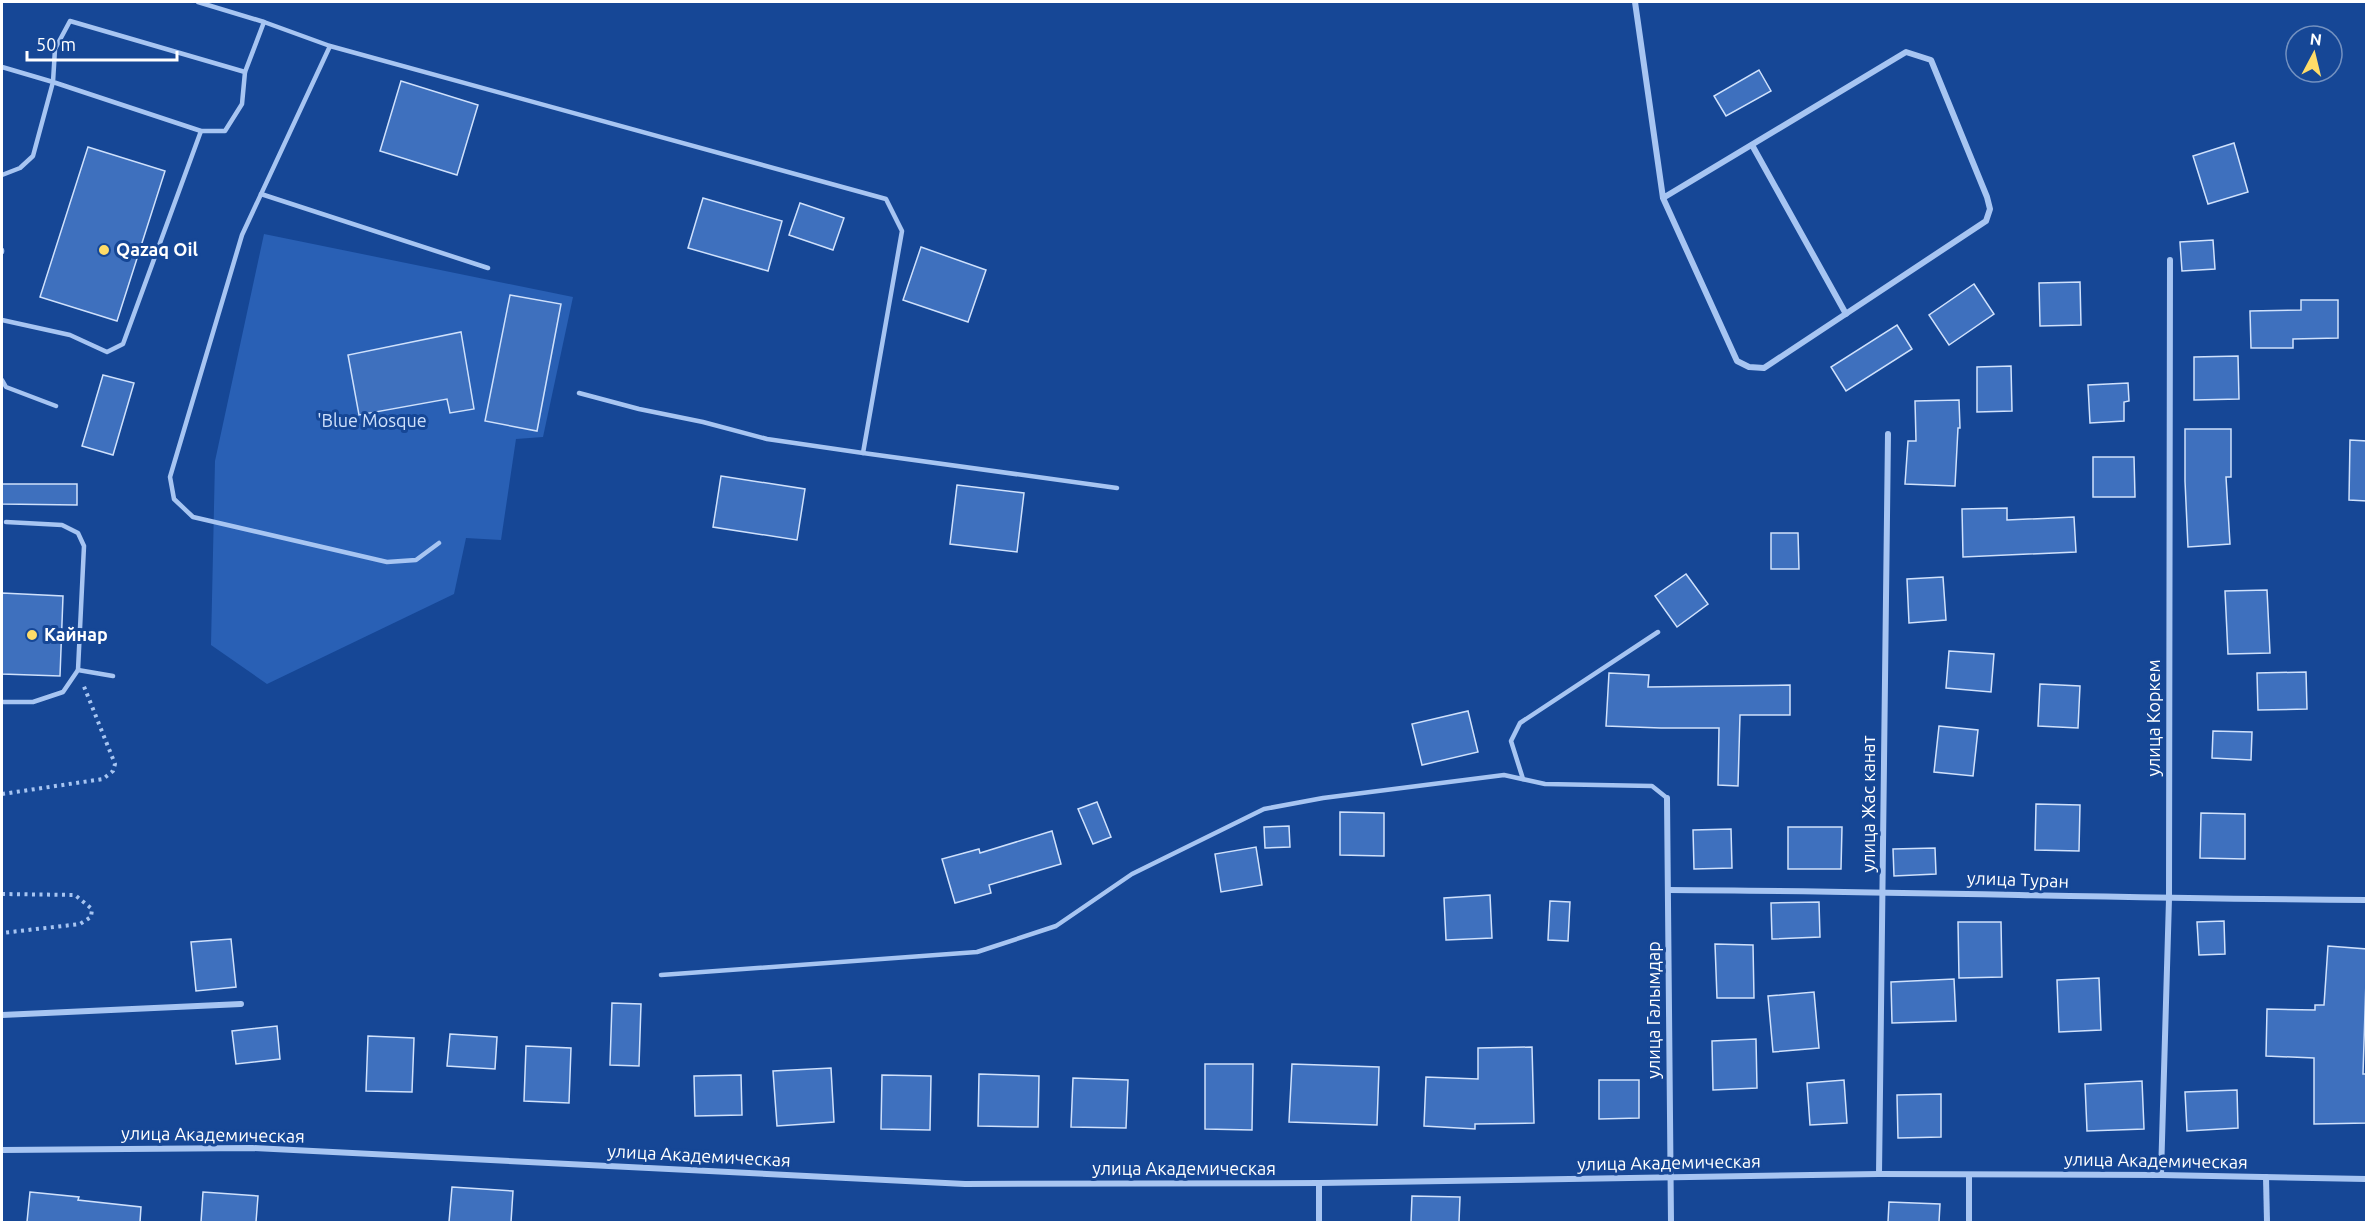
<svg xmlns="http://www.w3.org/2000/svg" width="2368" height="1224" viewBox="0 0 2368 1224" font-family="Ubuntu,sans-serif">
<rect width="100%" height="100%" fill="#164796"/>
<!-- green -->
<polygon fill="#2960b5" points="264,234 573,297 543,437 516,439 501,540 466,538 454,594 267,684 211,645 215,461"/>
<!-- building -->
<g fill="#3e70be" stroke="#cfe1fc" stroke-width="1.5">
<polygon points="1759,70 1771,91 1726,116 1714,96"/>
<polygon points="401,81 478,105 457,175 380,151"/>
<polygon points="2234,143 2248,192 2208,204 2193,156"/>
<polygon points="88,147 165,171 117,321 40,297"/>
<polygon points="703,198 782,221 768,271 688,248"/>
<polygon points="800,203 844,218 833,250 789,235"/>
<polygon points="2213,240 2215,269 2182,271 2180,242"/>
<polygon points="921,247 986,270 968,322 903,300"/>
<polygon points="2080,282 2081,325 2040,326 2039,283"/>
<polygon points="1974,284 1994,314 1949,345 1929,315"/>
<polygon points="510,295 561,304 537,431 485,421"/>
<polygon points="2301,300 2338,300 2338,338 2293,339 2293,348 2251,348 2250,311 2301,310"/>
<polygon points="1897,325 1912,349 1846,391 1831,367"/>
<polygon points="461,332 474,409 450,413 447,399 359,415 348,355"/>
<polygon points="2238,356 2239,399 2194,400 2194,357"/>
<polygon points="2011,366 2012,411 1977,412 1977,367"/>
<polygon points="103,375 134,383 113,455 82,446"/>
<polygon points="2128,383 2129,401 2124,402 2124,421 2090,423 2088,385"/>
<polygon points="1959,400 1960,428 1958,428 1955,486 1905,484 1908,441 1916,441 1915,401"/>
<polygon points="2185,429 2231,429 2231,477 2226,477 2230,544 2188,547 2185,481"/>
<polygon points="2350,440 2367,441 2367,501 2349,500"/>
<polygon points="2093,457 2134,457 2135,497 2093,497"/>
<polygon points="721,476 805,489 797,540 713,527"/>
<polygon points="2,484 77,484 77,505 2,504"/>
<polygon points="957,485 1024,493 1017,552 950,544"/>
<polygon points="2007,508 2007,520 2074,517 2076,552 1963,557 1962,509"/>
<polygon points="1771,533 1798,533 1799,569 1771,569"/>
<polygon points="1686,574 1708,604 1677,627 1655,596"/>
<polygon points="1943,577 1946,620 1909,623 1907,579"/>
<polygon points="2267,590 2270,653 2228,654 2225,591"/>
<polygon points="2,593 63,596 60,676 2,674"/>
<polygon points="1949,651 1994,654 1991,692 1946,688"/>
<polygon points="2306,672 2307,709 2258,710 2257,673"/>
<polygon points="1609,673 1649,675 1648,687 1790,685 1790,715 1740,715 1738,786 1718,785 1719,728 1661,728 1606,726"/>
<polygon points="2040,684 2080,686 2078,728 2038,726"/>
<polygon points="1468,711 1478,752 1422,765 1412,724"/>
<polygon points="1939,726 1978,730 1973,776 1934,772"/>
<polygon points="2213,731 2252,732 2251,760 2212,758"/>
<polygon points="1097,802 1111,837 1093,844 1078,809"/>
<polygon points="2036,804 2080,805 2079,851 2035,850"/>
<polygon points="1340,812 1384,813 1384,856 1340,855"/>
<polygon points="2201,813 2245,814 2245,859 2200,858"/>
<polygon points="1289,826 1290,847 1265,848 1264,827"/>
<polygon points="1788,827 1842,827 1841,869 1788,869"/>
<polygon points="1731,829 1732,868 1694,869 1693,830"/>
<polygon points="1052,831 1061,864 989,885 991,893 955,903 942,859 979,849 980,853"/>
<polygon points="1256,847 1262,885 1221,892 1215,854"/>
<polygon points="1935,848 1936,874 1894,876 1893,849"/>
<polygon points="1490,895 1492,938 1446,940 1444,898"/>
<polygon points="1550,901 1570,902 1568,941 1548,940"/>
<polygon points="1819,902 1820,937 1772,939 1771,903"/>
<polygon points="2224,921 2225,954 2199,955 2197,922"/>
<polygon points="1958,922 2001,922 2002,977 1959,978"/>
<polygon points="231,939 236,987 196,991 191,942"/>
<polygon points="1715,944 1753,945 1754,998 1717,998"/>
<polygon points="2328,946 2367,949 2363,1074 2367,1074 2367,1123 2314,1124 2314,1058 2266,1056 2267,1009 2315,1010 2315,1005 2324,1005"/>
<polygon points="2099,978 2101,1030 2059,1032 2057,980"/>
<polygon points="1954,979 1956,1021 1892,1023 1891,982"/>
<polygon points="1814,992 1819,1048 1773,1052 1768,996"/>
<polygon points="612,1003 641,1004 639,1066 610,1065"/>
<polygon points="277,1026 280,1059 236,1064 232,1031"/>
<polygon points="450,1034 497,1037 495,1069 447,1066"/>
<polygon points="368,1036 414,1038 412,1092 366,1091"/>
<polygon points="1756,1039 1757,1088 1713,1090 1712,1041"/>
<polygon points="526,1046 571,1048 569,1103 524,1101"/>
<polygon points="1532,1047 1534,1123 1475,1124 1475,1129 1424,1126 1426,1077 1478,1079 1478,1048"/>
<polygon points="1205,1064 1253,1064 1252,1130 1205,1129"/>
<polygon points="1292,1064 1379,1067 1377,1125 1289,1122"/>
<polygon points="831,1068 834,1122 777,1126 773,1071"/>
<polygon points="979,1074 1039,1076 1038,1127 978,1126"/>
<polygon points="741,1075 742,1115 695,1116 694,1076"/>
<polygon points="882,1075 931,1076 930,1130 881,1129"/>
<polygon points="1073,1078 1128,1080 1126,1128 1071,1127"/>
<polygon points="1599,1080 1639,1080 1639,1118 1599,1119"/>
<polygon points="1844,1080 1847,1123 1810,1125 1807,1083"/>
<polygon points="2142,1081 2144,1129 2087,1131 2085,1084"/>
<polygon points="2237,1090 2238,1128 2187,1131 2185,1092"/>
<polygon points="1941,1094 1941,1137 1898,1138 1897,1095"/>
<polygon points="452,1187 513,1191 511,1222 449,1222"/>
<polygon points="30,1192 79,1197 78,1200 141,1207 140,1222 27,1222"/>
<polygon points="203,1192 258,1196 256,1222 201,1222"/>
<polygon points="1412,1196 1460,1197 1459,1222 1411,1222"/>
<polygon points="1889,1202 1940,1204 1939,1222 1888,1222"/>
</g>
<g fill="none" stroke-linecap="round" stroke-linejoin="round">
<!-- path -->
<g stroke="#a7c5f2" stroke-width="4" stroke-dasharray="3 4.5" stroke-linecap="butt">
<polyline points="2,794 103,779 113,771 115,764 83,684"/>
<polyline points="2,894 75,895 92,909 91,917 80,924 2,933"/>
</g>
<!-- service -->
<g stroke="#a7c5f2" stroke-width="4.5">
<polyline points="198,2 264,22 330,46 886,199 902,231 863,453 767,439 703,422 639,409 579,393"/>
<polygon points="70,21 245,72 242,104 225,131 201,131 53,82 55,49"/>
<polyline points="330,46 242,235 170,477 174,499 193,517 387,562 416,560 439,543"/>
<polyline points="2,67 53,82 33,156 20,168 2,175"/>
<polyline points="245,72 264,22"/>
<polyline points="261,194 488,268"/>
<polyline points="2,250 2,252"/>
<polyline points="2,320 70,335 107,352 123,344 201,131"/>
<polyline points="2,380 6,387 56,406"/>
<polyline points="863,453 1117,488"/>
<polyline points="6,522 62,525 78,533 84,546 78,670"/>
<polyline points="2,702 33,702 63,692 78,670 113,676"/>
<polyline points="1523,779 1511,741 1520,723 1658,632"/>
<polyline points="661,975 977,952 1056,926 1132,874 1264,809 1323,798 1504,775 1545,784 1652,786 1667,798"/>
</g>
<!-- minor -->
<g stroke="#a7c5f2" stroke-width="6">
<polyline points="1635,2 1663,198 1737,361 1749,367 1764,368 1986,221 1990,209 1987,197 1931,60 1906,52 1663,198"/>
<polyline points="1752,145 1846,314"/>
<polyline points="1667,798 1671,1222"/>
<path d="M1669 890C1902 891 2134 899 2366 900"/>
<polyline points="2,1015 241,1004"/>
<polyline points="2,1150 252,1148 965,1184 1319,1183 1879,1174 2161,1175 2366,1179"/>
<polyline points="1879,1174 1888,434"/>
<polyline points="1969,1175 1969,1222"/>
<polyline points="2161,1175 2169,899 2170,260"/>
<polyline points="2266,1177 2267,1222"/>
<polyline points="1319,1183 1319,1222"/>
</g>
</g>
<!-- markers -->
<g fill="#ffdc68" stroke="#164796" stroke-width="2">
<circle cx="104" cy="250" r="6"/>
<circle cx="32" cy="635" r="6"/>
</g>
<g text-anchor="middle" stroke-width="6" stroke-linejoin="round" paint-order="stroke">
<!-- poi labels -->
<g font-size="18" font-weight="bold" fill="#fff" stroke="#164796" text-anchor="start">
<text x="116" y="256">Qazaq Oil</text>
<text x="44" y="641">Кайнар</text>
</g>
<!-- park labels -->
<g font-size="18" fill="#cfe1fc" stroke="#164796">
<text x="372" y="427">'Blue Mosque</text>
</g>
<!-- street labels -->
<g font-size="18" fill="#fff" stroke="#164796">
<text transform="translate(2154 718) rotate(-90)" y="6">улица Коркем</text>
<text transform="translate(1869 804) rotate(-90)" y="6">улица Жас канат</text>
<text transform="translate(2018 880) rotate(2)" y="6">улица Туран</text>
<text transform="translate(1654 1010) rotate(-90)" y="6">улица Галымдар</text>
<text transform="translate(213 1135) rotate(1)" y="6">улица Академическая</text>
<text transform="translate(699 1156) rotate(3)" y="6">улица Академическая</text>
<text transform="translate(2156 1161) rotate(1)" y="6">улица Академическая</text>
<text transform="translate(1669 1163) rotate(-1)" y="6">улица Академическая</text>
<text x="1184" y="1175">улица Академическая</text>
</g>
</g>
<!-- border -->
<rect width="2368" height="1224" fill="none" stroke="#ffffff" stroke-width="6"/>
<!-- north arrow -->
<g transform="translate(2314 54) rotate(7)"><circle r="28" fill="#164796" stroke="#7391c0" stroke-width="1.5"/>
<path d="M0-4.5L10 22L0 15L-10 22Z" fill="#ffdc68"/>
<text y="-9" font-size="16" font-weight="bold" text-anchor="middle" fill="#ffffff">N</text>
</g>
<!-- scale -->
<path d="M27 51v9h150v-9" fill="none" stroke="#ffffff" stroke-width="3"/>
<text x="36" y="51" font-size="18" fill="#ffffff" stroke="#164796" stroke-width="4.5" paint-order="stroke">50 m</text>
</svg>
